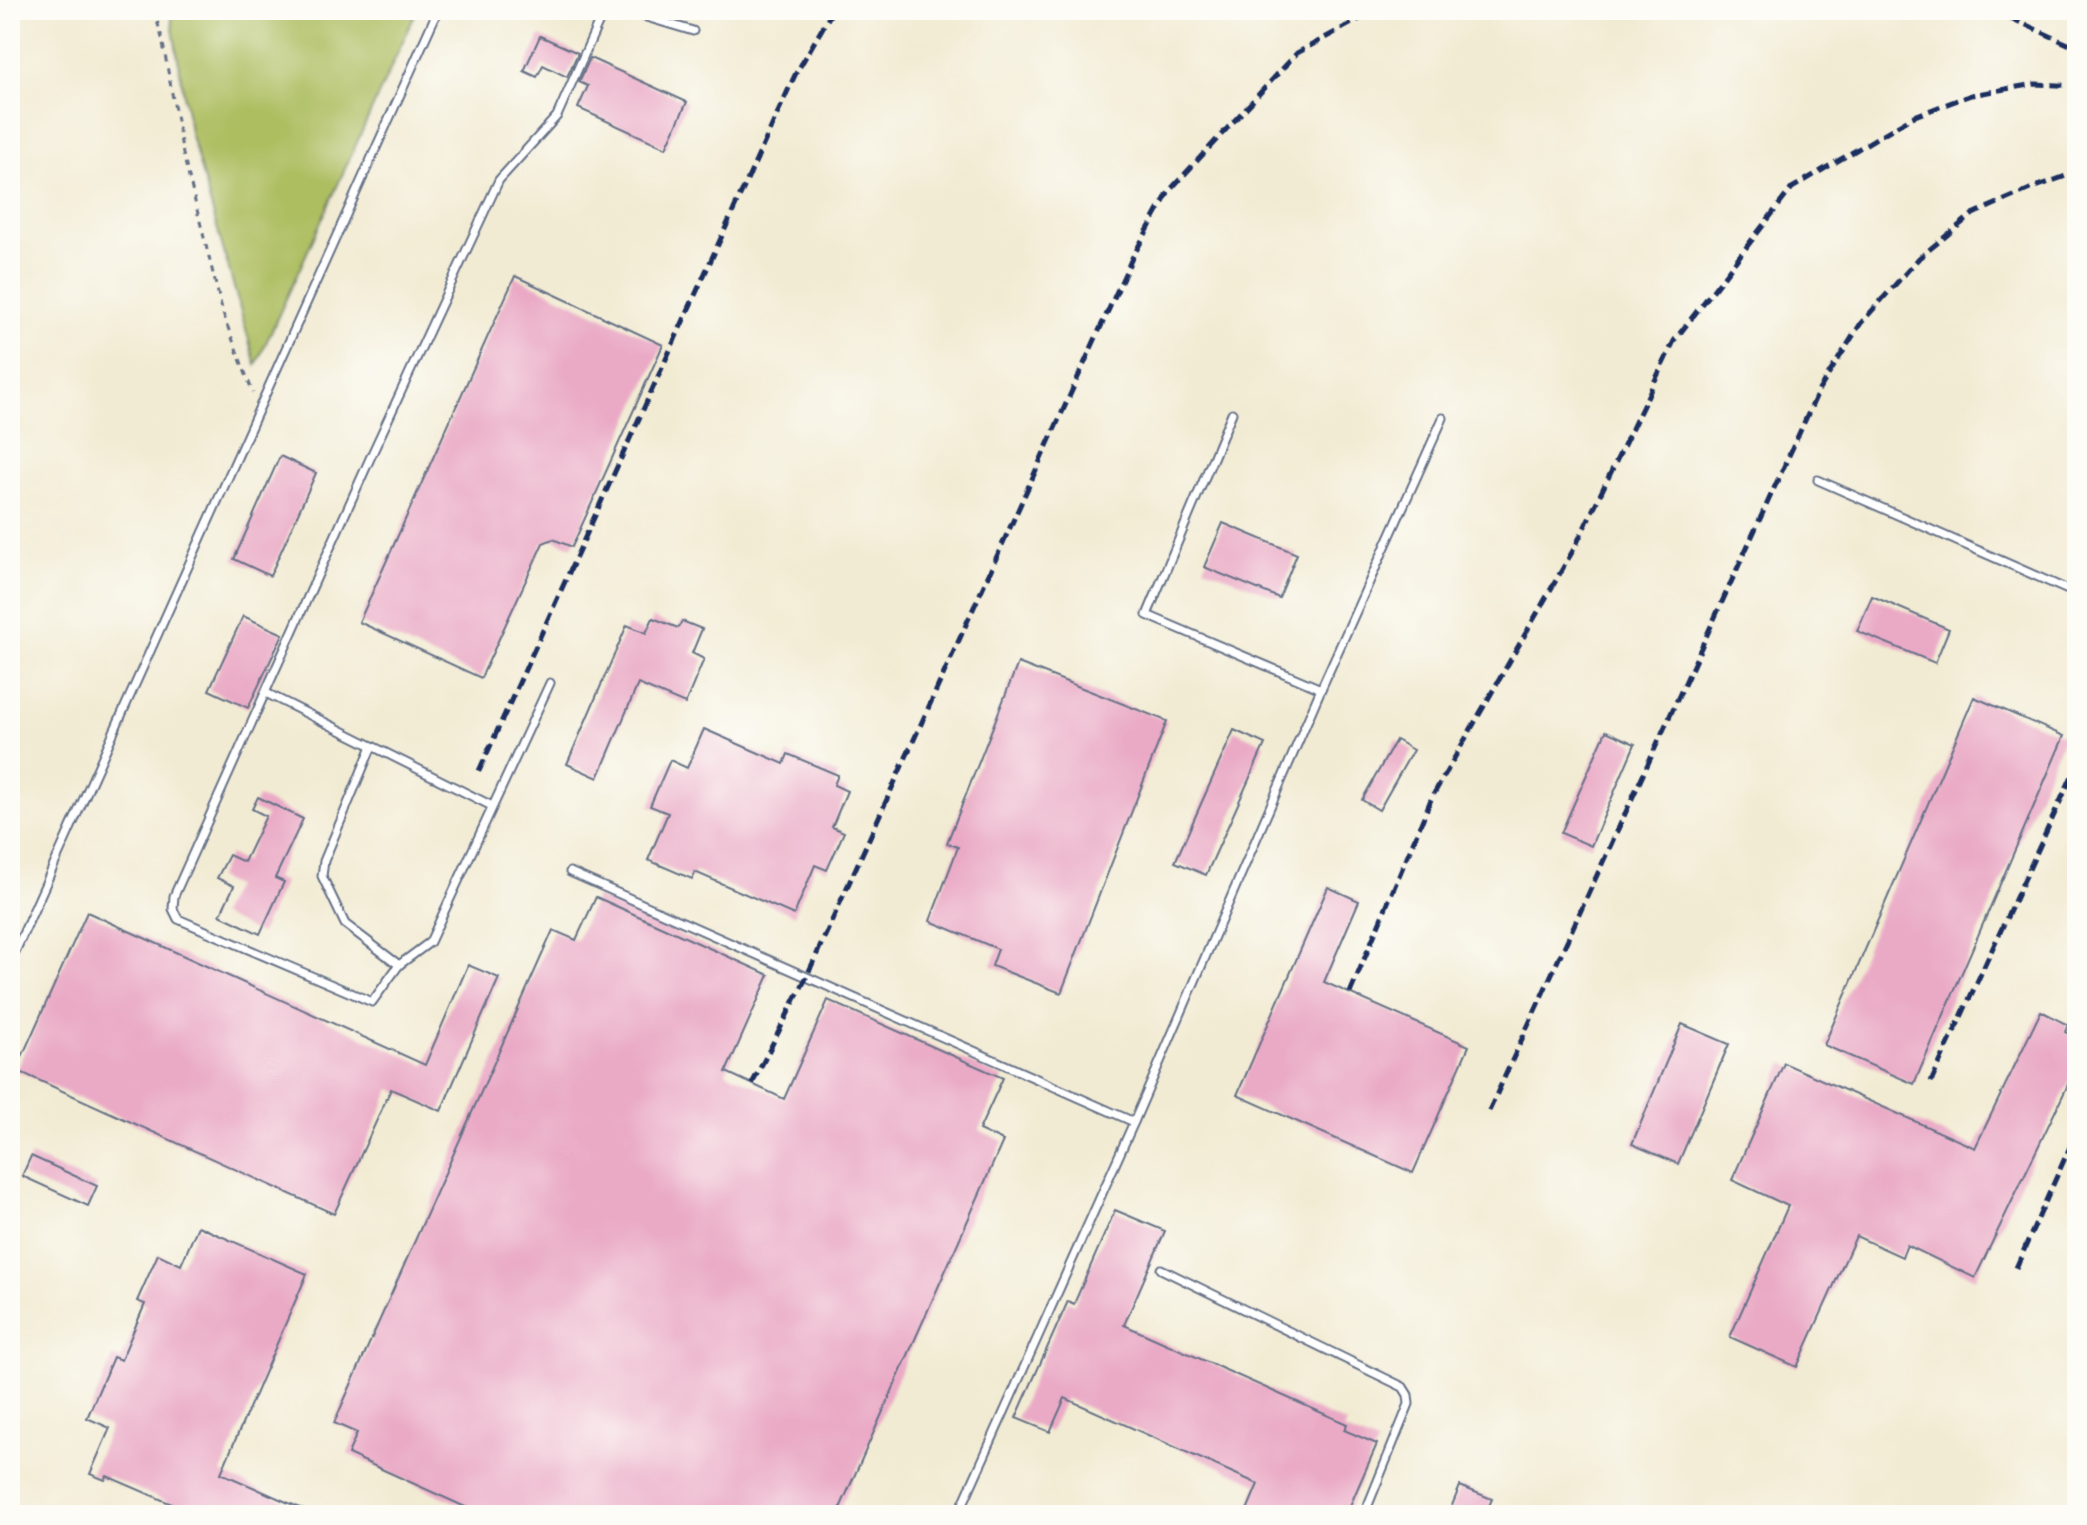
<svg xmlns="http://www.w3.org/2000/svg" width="2087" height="1525" viewBox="0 0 2087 1525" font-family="'Playpen Sans',sans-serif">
<rect width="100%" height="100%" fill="#fdfcf7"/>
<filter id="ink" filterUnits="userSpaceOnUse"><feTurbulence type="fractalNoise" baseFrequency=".0125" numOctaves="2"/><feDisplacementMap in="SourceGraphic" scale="16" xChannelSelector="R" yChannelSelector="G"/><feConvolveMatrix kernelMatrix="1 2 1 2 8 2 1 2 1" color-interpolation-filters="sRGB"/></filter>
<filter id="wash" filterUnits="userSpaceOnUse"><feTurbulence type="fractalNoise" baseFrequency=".006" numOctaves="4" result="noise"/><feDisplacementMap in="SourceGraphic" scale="32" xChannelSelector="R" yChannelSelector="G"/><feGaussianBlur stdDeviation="1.8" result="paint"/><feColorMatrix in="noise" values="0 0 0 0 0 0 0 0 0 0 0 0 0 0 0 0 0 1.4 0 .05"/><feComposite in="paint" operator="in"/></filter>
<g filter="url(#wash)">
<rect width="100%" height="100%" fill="#f2ebd3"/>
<!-- green -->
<polygon fill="#adbe61" stroke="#647660" stroke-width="2" points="169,10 417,10 256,365 190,132 171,16"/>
<g id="blocks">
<!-- building -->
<g fill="#eaaac6">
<polygon points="540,36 578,53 567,77 543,65 537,77 524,71"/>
<polygon points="590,58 687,102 666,148 578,108 588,86 579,82"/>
<polygon points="515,276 663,345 572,547 553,539 543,543 481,678 359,622"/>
<polygon points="280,456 316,473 270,576 234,559"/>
<polygon points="1223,523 1297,554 1279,598 1204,567"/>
<polygon points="1872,596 1949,629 1935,663 1857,631"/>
<polygon points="243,616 283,634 248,708 209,690"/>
<polygon points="653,618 678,628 682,621 702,629 692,653 704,659 685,704 638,684 598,778 567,764 627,625 646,633"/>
<polygon points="1018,663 1167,721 1061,993 992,966 998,949 930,921 958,847 947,843"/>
<polygon points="1974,697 2064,736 1914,1084 1824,1045"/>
<polygon points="704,729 784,764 788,754 838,775 834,785 847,791 832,827 844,832 827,870 815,865 794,915 695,872 692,879 648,860 668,813 650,806 670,760 687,768"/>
<polygon points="1234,730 1265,744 1206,875 1175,862"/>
<polygon points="1606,731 1635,744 1591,846 1561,833"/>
<polygon points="1396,740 1413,750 1379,810 1362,800"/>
<polygon points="258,797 303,819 275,878 284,882 260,934 220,915 234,886 217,878 229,855 244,862 266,816 252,809"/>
<polygon points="1328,887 1359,901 1324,982 1469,1046 1413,1173 1237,1095"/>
<polygon points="596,897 769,975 726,1072 752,1084 784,1099 828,1000 1003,1078 979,1130 1003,1141 837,1515 483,1515 348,1454 357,1433 334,1423 553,930 576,940"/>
<polygon points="87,912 425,1065 468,965 499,978 441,1111 391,1089 334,1214 16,1070"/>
<polygon points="2041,1011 2068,1025 2065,1032 2077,1038 2077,1066 1975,1278 1907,1245 1902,1257 1856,1236 1797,1367 1730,1337 1788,1206 1732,1180 1784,1063 1975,1148"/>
<polygon points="1682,1024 1729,1044 1678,1164 1632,1144"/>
<polygon points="31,1156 97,1186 88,1206 22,1176"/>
<polygon points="1115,1210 1165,1231 1124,1325 1347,1424 1344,1430 1377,1444 1346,1515 1245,1515 1258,1484 1065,1398 1050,1432 1016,1418 1068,1301 1074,1304"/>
<polygon points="198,1226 307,1274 221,1473 316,1515 197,1515 107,1476 105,1480 90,1474 110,1428 87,1418 113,1357 121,1360 145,1304 137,1301 158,1254 181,1265"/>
<polygon points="1460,1486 1492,1499 1485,1515 1448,1515"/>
</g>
</g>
</g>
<g filter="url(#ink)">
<use href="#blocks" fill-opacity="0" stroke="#667187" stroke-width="2"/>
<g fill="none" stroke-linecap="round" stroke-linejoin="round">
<defs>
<g id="service">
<polyline points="623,10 693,31"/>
<polyline points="1232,413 1147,615 1321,689"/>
<polyline points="1818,480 2077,594"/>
<polyline points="550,683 430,942 399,965 372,1002 178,919 173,909 174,896 372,454 499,180 557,116 604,10"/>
<polyline points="266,693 492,806"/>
<polyline points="372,746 324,861 322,876 345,924 399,965"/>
<polyline points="570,872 1134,1122"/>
<polyline points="10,963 438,10"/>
<polyline points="1161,1269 1403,1387 1408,1395 1409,1404 1364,1515"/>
<polyline points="958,1515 1134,1122 1321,689 1443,418"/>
</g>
</defs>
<!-- service casing -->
<use href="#service" stroke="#667187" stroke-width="11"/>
<!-- path -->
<polyline stroke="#667187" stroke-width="3" stroke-dasharray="6 6" stroke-linecap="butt" points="154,10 162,38 183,154 224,317 253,393"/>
<!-- service -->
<use href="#service" stroke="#fff" stroke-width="7"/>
<!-- rail -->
<g stroke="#1b2f5e" stroke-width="5" stroke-dasharray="12 6" stroke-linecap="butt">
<polyline points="1993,10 2077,48"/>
<polyline points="479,771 795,75 833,10"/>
<polyline points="1350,993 1432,797 1575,547 1674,341 1792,188 1912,117 1971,95 2035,84 2077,86"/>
<polyline points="1931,1082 2077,765"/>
<polyline points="752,1084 806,978 1132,258 1170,190 1297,53 1376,10"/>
<polyline points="1489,1111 1819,390 1861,323 1919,258 1973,214 2030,189 2077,172"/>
<polyline points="2016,1268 2077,1131"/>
</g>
</g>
</g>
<!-- margin -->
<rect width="2087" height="1525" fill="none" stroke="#fdfcf7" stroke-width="40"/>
</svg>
